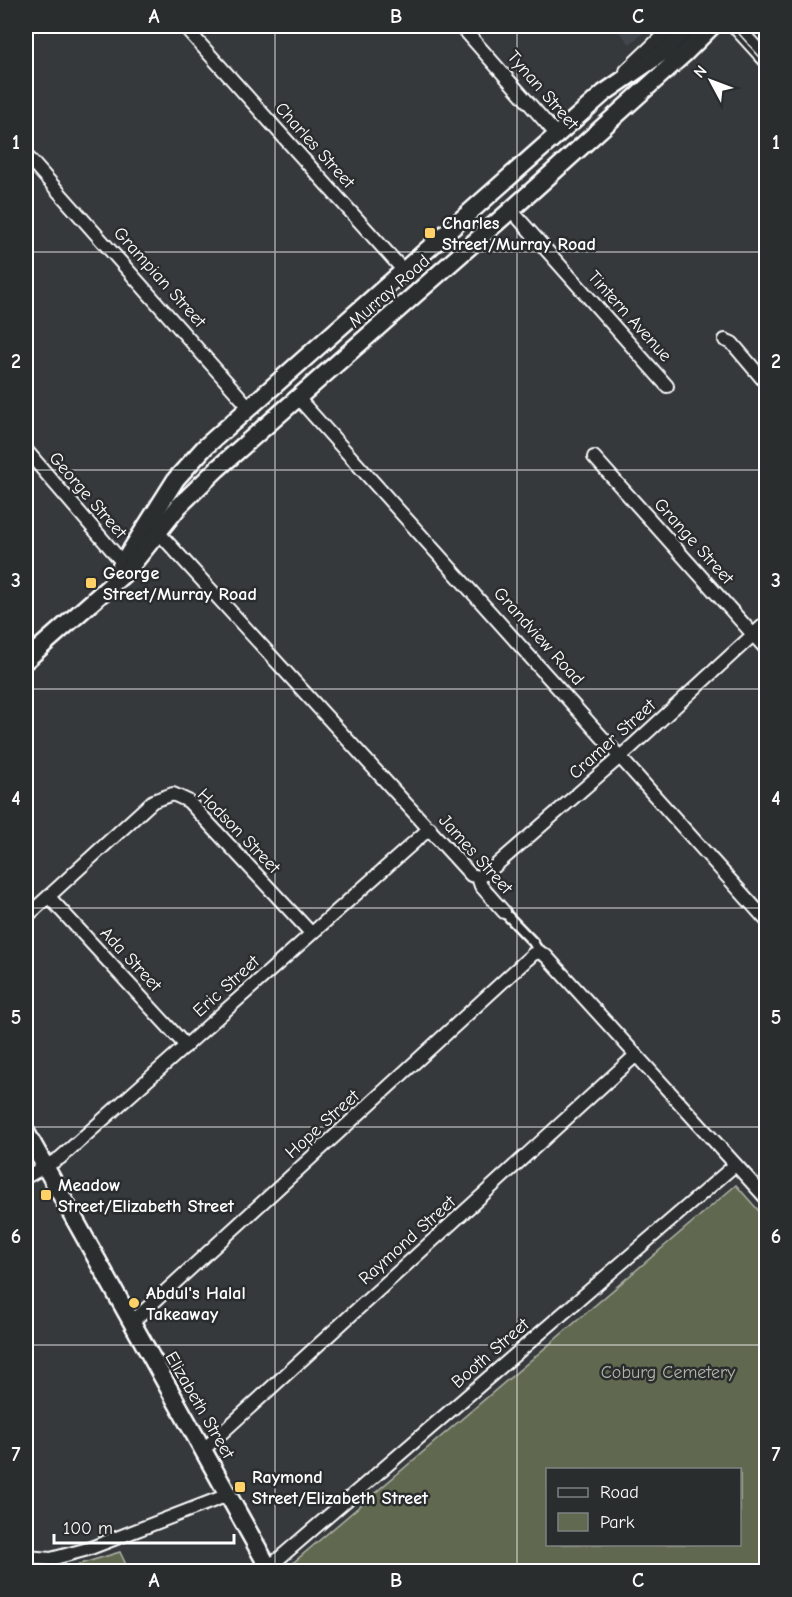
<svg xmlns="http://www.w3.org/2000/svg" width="792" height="1597" viewBox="0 0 792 1597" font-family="'Comic Neue',sans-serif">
<rect width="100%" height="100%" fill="#35393c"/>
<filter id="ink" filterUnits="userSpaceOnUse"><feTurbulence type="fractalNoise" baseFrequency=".0167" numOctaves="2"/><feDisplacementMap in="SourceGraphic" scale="12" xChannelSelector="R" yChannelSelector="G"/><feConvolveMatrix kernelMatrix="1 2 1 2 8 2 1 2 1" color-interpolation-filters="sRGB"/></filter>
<g filter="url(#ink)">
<!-- built -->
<polygon fill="#42474d" points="614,26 651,26 630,44"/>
<!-- green -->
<g fill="#616950" stroke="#b0b4a8" stroke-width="1.5" fill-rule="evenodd">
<path d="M736 1185 766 1219V1571H299L294 1562ZM548 1470H740V1544H548Z"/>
<polygon points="120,1552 129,1571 71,1571 70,1567"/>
</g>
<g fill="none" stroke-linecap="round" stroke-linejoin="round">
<defs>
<polyline id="pedestrian" points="504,912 533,942 539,952"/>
<g id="minor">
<polyline points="184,26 403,270"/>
<polyline points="461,26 556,134"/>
<polyline points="26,155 249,407"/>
<polyline points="511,210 667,386"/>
<polyline points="725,340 732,343 766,383"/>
<polyline points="297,397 766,920"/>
<polyline points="26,450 123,563"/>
<polyline points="594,457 766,649"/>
<polyline points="159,533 471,875 478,877 481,886 504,912"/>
<polyline points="478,877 486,874 629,749 766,623"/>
<polyline points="49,897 186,1046"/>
<polyline points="26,917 153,801 173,794 188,801 311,933"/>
<polyline points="26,1177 60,1158 430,828"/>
<polyline points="131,1323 533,954 539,952 546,956 766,1198"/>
<polyline points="203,1450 635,1056"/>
<polyline points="26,1557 51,1559 88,1549 228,1495"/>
<polyline points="268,1568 735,1165"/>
</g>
<g id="tertiary">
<polyline points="735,26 766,60"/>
<polyline points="627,71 674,26"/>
</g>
<g id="secondary">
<polyline points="121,566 176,479 205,447 604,93 701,26"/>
<polyline points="26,660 127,571 179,506 217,469 511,210 684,54 712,26"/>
<polyline points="26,1132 271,1572"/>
</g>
</defs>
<!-- pedestrian casing -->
<use href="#pedestrian" stroke="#fff" stroke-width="13"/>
<!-- minor casing -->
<use href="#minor" stroke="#fff" stroke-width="16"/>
<!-- tertiary casing -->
<use href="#tertiary" stroke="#fff" stroke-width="18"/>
<!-- secondary casing -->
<use href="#secondary" stroke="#fff" stroke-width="21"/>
<!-- pedestrian -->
<use href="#pedestrian" stroke="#2a2d2e" stroke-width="8"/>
<!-- minor -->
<use href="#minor" stroke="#2a2d2e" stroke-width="12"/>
<!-- tertiary -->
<use href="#tertiary" stroke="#2a2d2e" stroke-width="14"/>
<!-- secondary -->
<use href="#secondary" stroke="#2a2d2e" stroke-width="16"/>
<!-- tram -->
<polyline stroke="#fff" stroke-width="1.5" points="732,26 766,64"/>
</g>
</g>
<!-- grid -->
<path fill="none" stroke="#fff" stroke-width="1.5" stroke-opacity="0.55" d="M275 26V1572M517 26V1572M26 252H766M26 470H766M26 689H766M26 908H766M26 1127H766M26 1345H766"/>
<!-- markers -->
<g fill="#ffd166" stroke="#2a2d2e" stroke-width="2">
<rect x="424" y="227" width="12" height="12" rx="3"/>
<rect x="85" y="577" width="12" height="12" rx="3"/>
<rect x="40" y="1189" width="12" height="12" rx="3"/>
<circle cx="134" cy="1303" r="6"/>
<rect x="234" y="1481" width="12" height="12" rx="3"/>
</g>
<g text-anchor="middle" stroke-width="5" stroke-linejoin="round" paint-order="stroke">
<!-- street labels -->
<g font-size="18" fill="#fff" stroke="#2a2d2e">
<text transform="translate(543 90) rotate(49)" y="6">Tynan Street</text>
<text transform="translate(315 145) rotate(48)" y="6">Charles Street</text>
<text transform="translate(160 277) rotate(48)" y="6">Grampian Street</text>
<text transform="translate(389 291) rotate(-41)" y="6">Murray Road</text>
<text transform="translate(630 316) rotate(48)" y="6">Tintern Avenue</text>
<text transform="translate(88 495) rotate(49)" y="6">George Street</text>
<text transform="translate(694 541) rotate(48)" y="6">Grange Street</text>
<text transform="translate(539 636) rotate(48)" y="6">Grandview Road</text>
<text transform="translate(612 739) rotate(-42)" y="6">Cramer Street</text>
<text transform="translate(239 831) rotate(46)" y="6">Hodson Street</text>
<text transform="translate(476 854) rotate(48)" y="6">James Street</text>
<text transform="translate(131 959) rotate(47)" y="6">Ada Street</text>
<text transform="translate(226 986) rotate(-42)" y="6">Eric Street</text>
<text transform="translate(322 1124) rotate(-42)" y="6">Hope Street</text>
<text transform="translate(407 1240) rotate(-42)" y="6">Raymond Street</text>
<text transform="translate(490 1353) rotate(-41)" y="6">Booth Street</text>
<text transform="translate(200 1405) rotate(60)" y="6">Elizabeth Street</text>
</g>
<!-- poi labels -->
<g font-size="18" font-weight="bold" fill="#fff" stroke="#2a2d2e" text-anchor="start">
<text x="442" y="229">Charles<tspan x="442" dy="21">Street/Murray Road</tspan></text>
<text x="103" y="579">George<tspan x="103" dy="21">Street/Murray Road</tspan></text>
<text x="58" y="1191">Meadow<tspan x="58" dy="21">Street/Elizabeth Street</tspan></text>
<text x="146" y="1299">Abdul's Halal<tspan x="146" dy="21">Takeaway</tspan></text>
<text x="252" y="1483">Raymond<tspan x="252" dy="21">Street/Elizabeth Street</tspan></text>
</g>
<!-- park labels -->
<g font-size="18" fill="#b0b4a8" stroke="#2a2d2e">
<text x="668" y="1378">Coburg Cemetery</text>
</g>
</g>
<!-- margin -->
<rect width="792" height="1597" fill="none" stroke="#2a2d2e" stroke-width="66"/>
<!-- legend -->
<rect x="546" y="1468" width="195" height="78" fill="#2a2d2e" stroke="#7f8182" stroke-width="1.5"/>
<rect x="558" y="1488" width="30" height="9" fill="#2a2d2e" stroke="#7f8182" stroke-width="1.5"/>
<text x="600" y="1498" font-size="18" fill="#ffffff">Road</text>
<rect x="558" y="1513" width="30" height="18" fill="#616950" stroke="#7f8182" stroke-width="1.5"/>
<text x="600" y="1528" font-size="18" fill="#ffffff">Park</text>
<!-- north arrow -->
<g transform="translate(711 81) rotate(311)" stroke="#2a2d2e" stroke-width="4.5" paint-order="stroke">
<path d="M0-4.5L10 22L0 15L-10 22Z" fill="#ffffff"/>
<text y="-9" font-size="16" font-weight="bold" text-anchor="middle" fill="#ffffff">N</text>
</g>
<!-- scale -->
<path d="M54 1534v9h180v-9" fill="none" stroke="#ffffff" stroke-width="3"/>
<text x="63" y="1534" font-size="18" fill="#ffffff" stroke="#2a2d2e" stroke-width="4.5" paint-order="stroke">100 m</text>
<rect x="33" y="33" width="726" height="1531" fill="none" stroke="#fff" stroke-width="2"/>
<g font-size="20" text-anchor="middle" font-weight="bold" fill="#fff">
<text x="154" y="23">A</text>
<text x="396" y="23">B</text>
<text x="638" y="23">C</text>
<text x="16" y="149">1</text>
<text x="776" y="149">1</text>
<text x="16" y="368">2</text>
<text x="776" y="368">2</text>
<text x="16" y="587">3</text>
<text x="776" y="587">3</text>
<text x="16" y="805">4</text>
<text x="776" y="805">4</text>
<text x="16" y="1024">5</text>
<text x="776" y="1024">5</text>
<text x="16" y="1243">6</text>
<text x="776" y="1243">6</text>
<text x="16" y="1461">7</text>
<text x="776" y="1461">7</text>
<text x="154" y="1587">A</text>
<text x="396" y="1587">B</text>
<text x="638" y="1587">C</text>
</g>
</svg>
